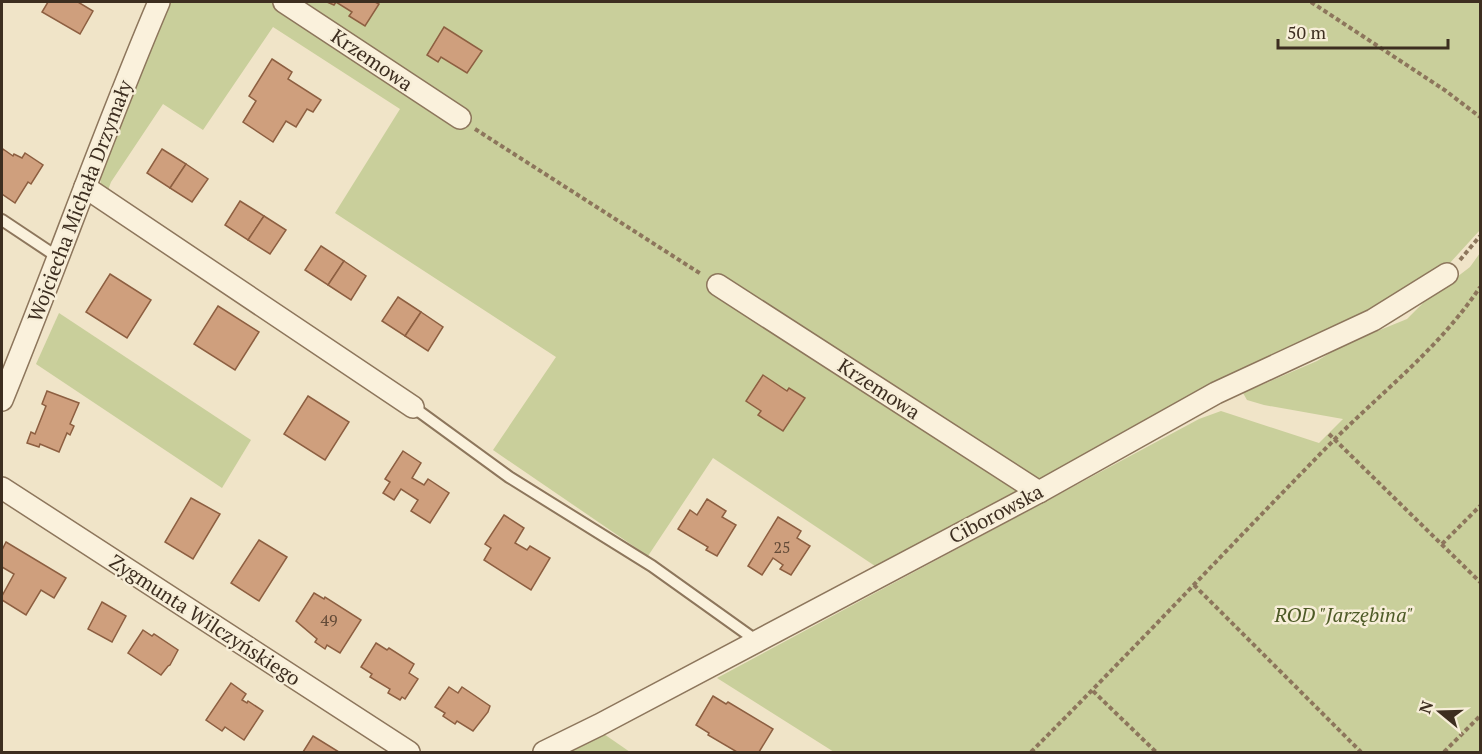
<svg xmlns="http://www.w3.org/2000/svg" width="1482" height="754" viewBox="0 0 1482 754" font-family="'PT Serif',serif">
<rect width="100%" height="100%" fill="#f0e4c8"/>
<!-- green -->
<g fill="#c9cf9b">
<polygon points="170,2 1480,2 1480,230 1449,264 1424,282 875,566 713,458 648,556 493,450 556,357 335,213 400,109 273,27 203,130 163,104 111,182 107,193 101,188 100,175 105,155"/>
<polygon points="1480,253 1480,752 834,752 717,678 1199,419 1221,411 1319,443 1343,419 1264,405 1247,400 1243,393 1317,361 1343,345 1407,319 1423,303 1470,267"/>
<polygon points="59,313 251,440 222,488 36,364"/>
<polygon points="601,732 630,752 562,752"/>
</g>
<!-- building -->
<g fill="#cf9f7d" stroke="#8d5f41" stroke-width="1.5">
<polygon points="48,2 78,2 93,11 80,34 42,12"/>
<polygon points="327,2 375,2 379,4 365,26 349,16 352,12 336,2 334,5"/>
<polygon points="444,27 482,51 467,73 441,57 438,62 427,55"/>
<polygon points="272,59 292,72 288,79 321,100 313,112 307,109 296,127 286,121 273,142 243,122 256,101 249,96"/>
<polygon points="3,149 13,156 14,154 22,158 25,153 43,165 31,184 28,182 15,203 2,194 2,152"/>
<polygon points="162,149 186,164 170,188 147,173"/>
<polygon points="186,164 208,179 192,202 170,188"/>
<polygon points="240,201 264,216 248,240 225,225"/>
<polygon points="264,216 286,230 270,254 248,240"/>
<polygon points="321,246 344,261 328,285 305,270"/>
<polygon points="344,261 366,276 351,300 328,285"/>
<polygon points="110,274 151,300 127,338 86,312"/>
<polygon points="398,297 421,312 405,336 382,321"/>
<polygon points="218,306 259,332 235,370 194,344"/>
<polygon points="421,312 443,327 428,351 405,336"/>
<polygon points="763,375 787,391 789,388 805,398 783,431 758,415 761,411 746,401"/>
<polygon points="47,391 79,403 70,424 74,426 70,435 67,433 59,452 40,444 39,447 27,443 31,432 35,434 46,406 42,404"/>
<polygon points="308,396 349,422 325,460 284,434"/>
<polygon points="403,451 421,463 412,478 424,485 428,479 449,493 430,523 411,511 418,500 401,489 394,500 383,493 390,482 385,479"/>
<polygon points="191,498 220,514 193,559 165,542"/>
<polygon points="707,499 726,511 722,517 736,525 717,556 706,550 708,547 678,529 690,510 697,515"/>
<polygon points="504,515 524,528 515,543 527,550 530,546 550,558 531,590 484,560 491,548 485,544"/>
<polygon points="778,517 801,531 797,538 810,546 791,575 780,569 783,565 773,558 762,575 748,566"/>
<polygon points="259,540 287,557 259,601 231,583"/>
<polygon points="6,542 66,578 54,598 41,590 26,615 2,600 2,596 14,574 2,567 2,550"/>
<polygon points="314,593 324,599 325,597 361,620 340,653 327,645 325,649 315,642 317,639 296,621"/>
<polygon points="102,602 126,616 112,642 88,629"/>
<polygon points="143,630 152,636 154,634 178,650 170,665 168,666 161,675 128,653"/>
<polygon points="376,643 387,650 389,648 414,664 409,673 418,679 405,699 402,697 400,700 388,693 390,689 370,677 372,674 361,667"/>
<polygon points="231,683 246,694 242,700 247,703 248,701 263,711 244,740 225,727 222,731 206,720"/>
<polygon points="449,687 458,693 462,687 490,706 488,712 473,731 457,721 455,724 443,716 445,713 435,707"/>
<polygon points="713,696 726,704 728,702 773,729 759,752 737,752 708,735 709,733 696,725"/>
<polygon points="313,736 339,752 303,752"/>
</g>
<g fill="none" stroke-linecap="round" stroke-linejoin="round">
<defs>
<g id="service">
<polyline points="2,220 59,258"/>
<polyline points="413,407 509,477 652,566 757,641"/>
</g>
<g id="minor">
<polyline points="284,2 460,118"/>
<polyline points="85,187 413,407"/>
<polyline points="718,285 1039,492"/>
<path d="M2 400C56 268 103 133 159 2"/>
<polyline points="2,488 409,752"/>
<polyline points="544,752 599,725 1039,492 1216,393 1373,320 1447,274"/>
</g>
</defs>
<!-- service casing -->
<use href="#service" stroke="#8d765c" stroke-width="14"/>
<!-- minor casing -->
<use href="#minor" stroke="#8d765c" stroke-width="24"/>
<!-- path -->
<g stroke="#8d765c" stroke-width="4" stroke-dasharray="4.5 3" stroke-linecap="butt">
<polyline points="1311,2 1446,91 1480,117"/>
<polyline points="475,129 701,274"/>
<polyline points="1460,260 1480,236"/>
<polyline points="1329,434 1480,582"/>
<polyline points="1442,544 1480,506"/>
<polyline points="1194,585 1361,752"/>
<polyline points="1093,691 1156,752"/>
<path d="M1031 752C1131 652 1228 548 1327 447 1379 394 1439 349 1480 287"/>
<polyline points="1444,752 1480,716"/>
</g>
<!-- service -->
<use href="#service" stroke="#faf1dc" stroke-width="10"/>
<!-- minor -->
<use href="#minor" stroke="#faf1dc" stroke-width="21"/>
</g>
<g text-anchor="middle" stroke-width="5" stroke-linejoin="round" paint-order="stroke">
<!-- number labels -->
<g font-size="16" fill="#624a37">
<text x="782" y="553">25</text>
<text x="329" y="626">49</text>
</g>
<!-- street labels -->
<g font-size="20" fill="#3d2e20" stroke="#f7eed8">
<text transform="translate(372 60) rotate(34)" y="7">Krzemowa</text>
<text transform="translate(80 201) rotate(-69)" y="7">Wojciecha Michała Drzymały</text>
<text transform="translate(879 389) rotate(33)" y="7">Krzemowa</text>
<text transform="translate(996 514) rotate(-28)" y="7">Ciborowska</text>
<text transform="translate(205 620) rotate(33)" y="7">Zygmunta Wilczyńskiego</text>
</g>
<!-- park labels -->
<g font-size="20" font-style="italic" fill="#4d5a26" stroke="#f7eed8">
<text x="1344" y="622">ROD "Jarzębina"</text>
</g>
</g>
<!-- border -->
<rect width="1482" height="754" fill="none" stroke="#3d2e20" stroke-width="6"/>
<!-- north arrow -->
<g transform="translate(1440 712) rotate(289)" stroke="#f7eed8" stroke-width="4.5" paint-order="stroke">
<path d="M0-4.5L10 22L0 15L-10 22Z" fill="#3d2e20"/>
<text y="-9" font-size="16" font-weight="bold" text-anchor="middle" fill="#3d2e20">N</text>
</g>
<!-- scale -->
<path d="M1278 39v9h170v-9" fill="none" stroke="#3d2e20" stroke-width="3"/>
<text x="1287" y="39" font-size="18" fill="#3d2e20" stroke="#f7eed8" stroke-width="4.5" paint-order="stroke">50 m</text>
</svg>
